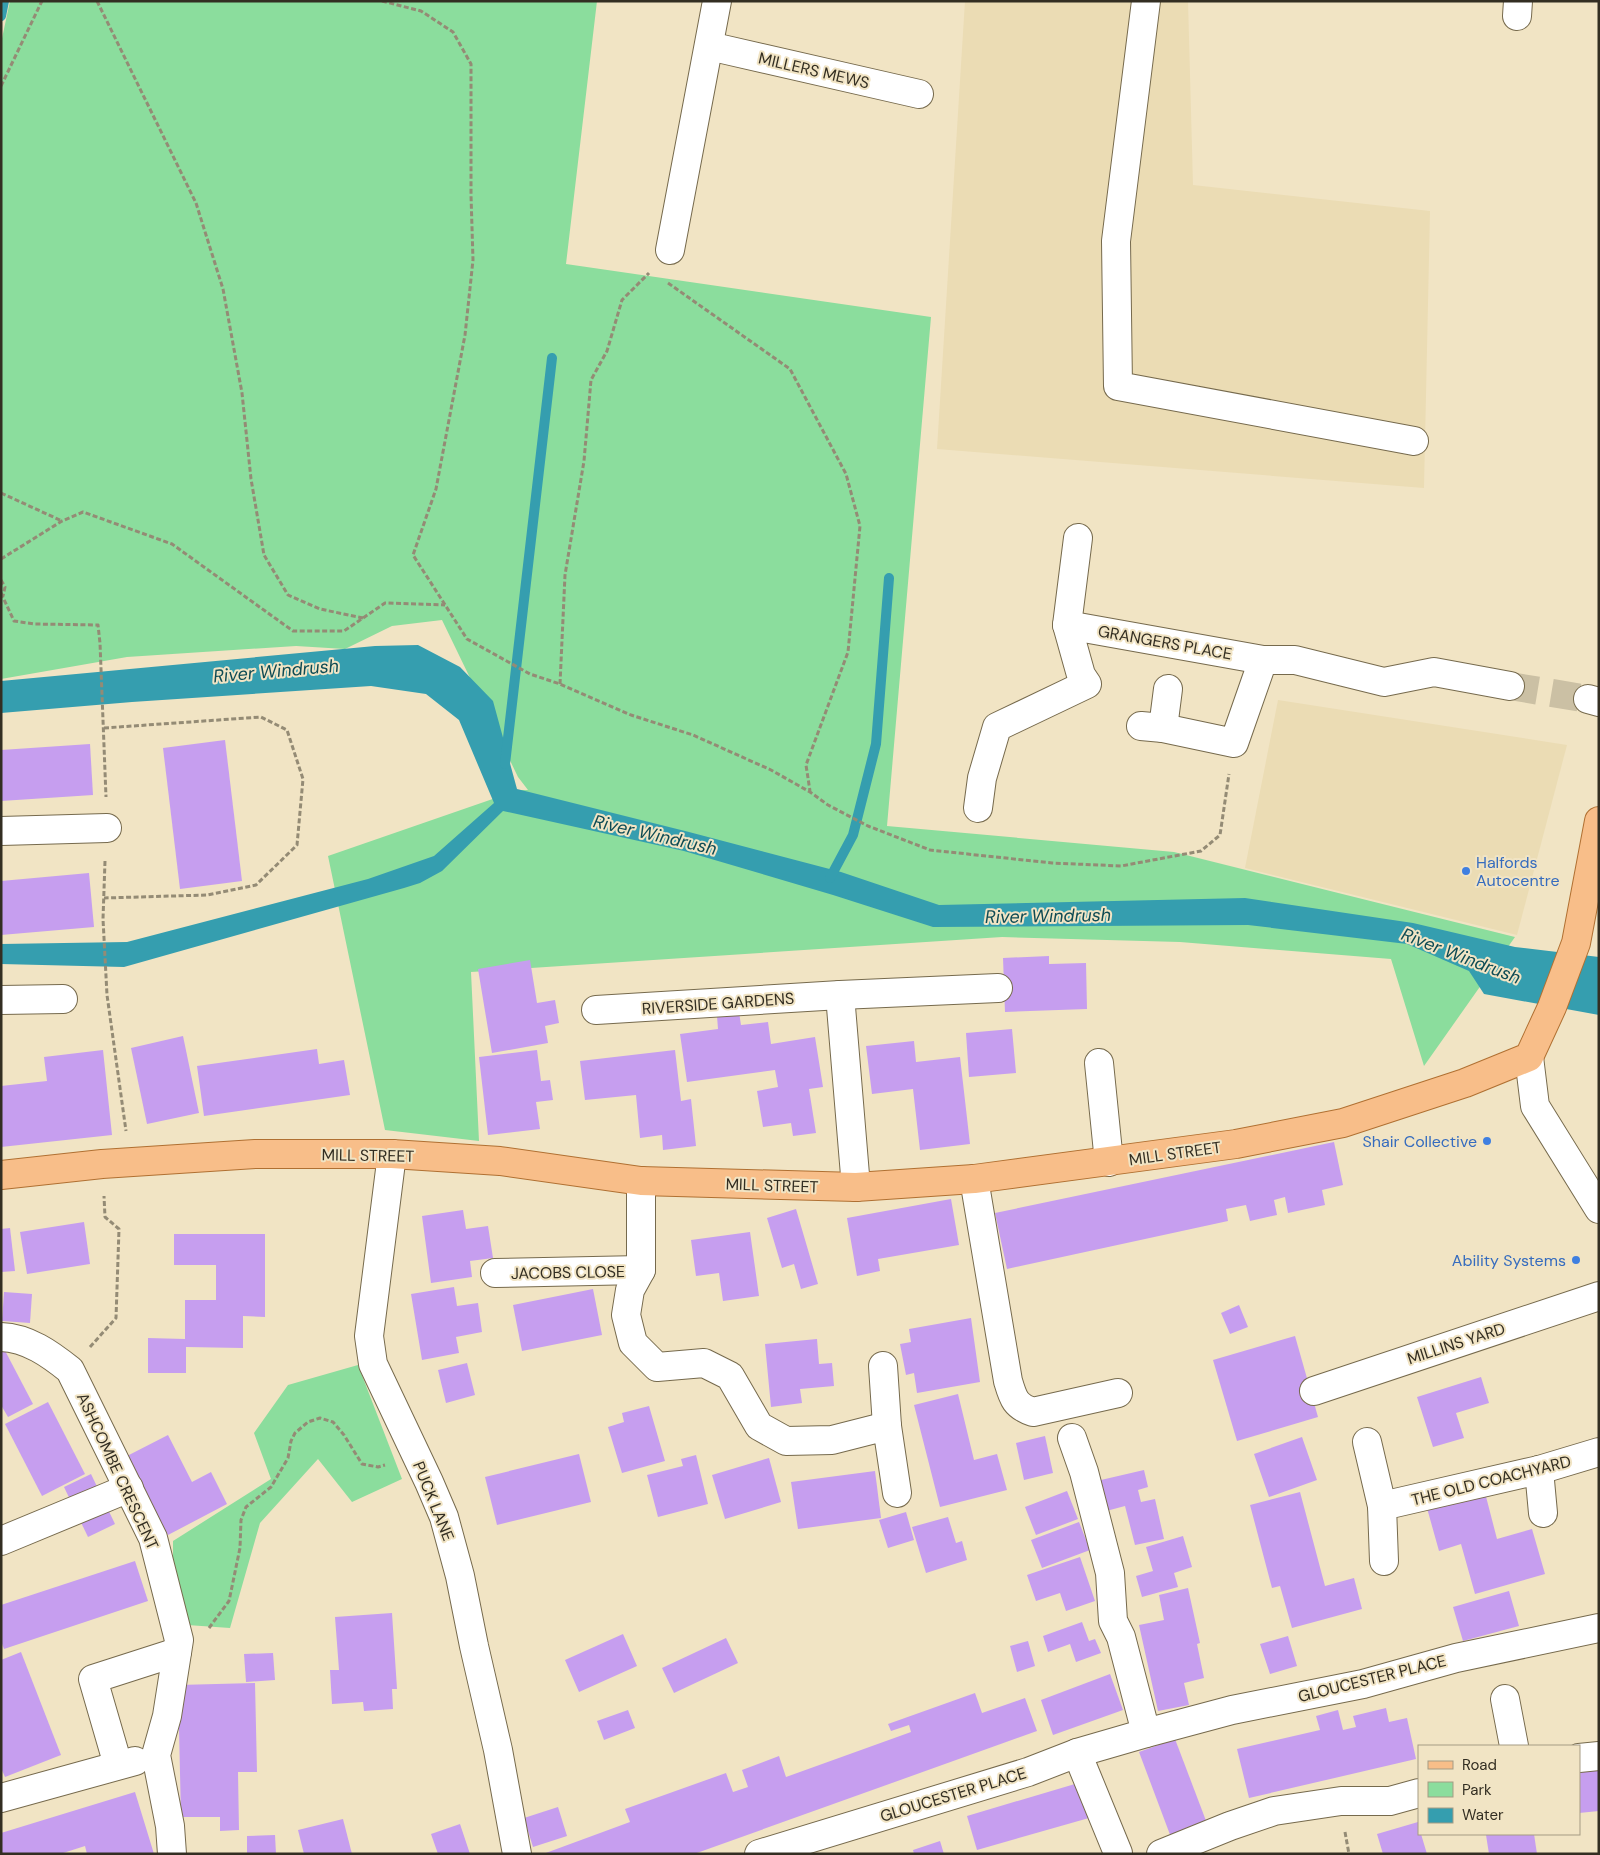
<svg xmlns="http://www.w3.org/2000/svg" width="1600" height="1855" viewBox="0 0 1600 1855" font-family="'DM Sans',sans-serif">
<rect width="100%" height="100%" fill="#f1e4c4"/>
<!-- built -->
<g fill="#ebdcb4">
<polygon points="965,1 1188,1 1193,185 1430,211 1424,488 937,449"/>
<polygon points="1278,700 1567,745 1517,935 1245,868"/>
</g>
<!-- green -->
<g fill="#8bdd9d">
<polygon points="10,1 597,1 566,264 931,317 887,826 1174,852 1515,937 1424,1066 1391,959 1180,942 1002,937 471,972 479,1141 385,1130 328,856 519,790 528,790 518,777 442,620 392,626 345,649 296,646 127,657 1,679 1,43"/>
<polygon points="358,1365 402,1479 352,1502 318,1459 260,1523 230,1628 173,1624 160,1563 173,1556 173,1541 271,1479 254,1433 288,1385"/>
</g>
<!-- water -->
<polygon fill="#359eaf" points="418,645 460,667 493,701 517,789 689,832 841,872 939,905 1245,898 1413,923 1515,947 1599,957 1599,1015 1484,994 1469,971 1407,944 1248,925 933,927 833,895 684,851 503,811 442,871 420,883 404,888 124,967 1,964 1,944 127,942 368,879 434,856 494,803 459,720 426,694 371,686 132,702 1,713 1,681 375,646"/>
<g fill="none" stroke-linecap="round" stroke-linejoin="round">
<!-- stream -->
<g stroke="#359eaf" stroke-width="10">
<polyline points="1,16 4,1"/>
<polyline points="505,764 552,358"/>
<polyline points="830,878 853,835 876,744 889,578"/>
</g>
</g>
<!-- building -->
<g fill="#c69eef">
<polygon points="225,740 242,881 180,889 163,748"/>
<polygon points="90,744 93,795 1,801 1,750"/>
<polygon points="89,873 94,927 1,935 1,881"/>
<polygon points="1049,956 1049,964 1086,963 1087,1009 1005,1012 1003,958"/>
<polygon points="530,960 537,1003 555,1000 559,1023 545,1026 548,1043 492,1053 478,969"/>
<polygon points="739,1012 741,1025 768,1022 771,1044 815,1037 823,1087 809,1089 816,1133 793,1136 791,1123 763,1127 757,1091 778,1087 775,1070 687,1082 680,1034 718,1029 717,1016"/>
<polygon points="1012,1029 1016,1073 969,1077 966,1033"/>
<polygon points="183,1036 199,1113 147,1124 131,1048"/>
<polygon points="914,1041 916,1062 960,1057 970,1144 920,1150 913,1089 872,1094 866,1046"/>
<polygon points="317,1049 319,1064 344,1060 350,1095 204,1116 197,1066"/>
<polygon points="103,1050 112,1135 1,1147 1,1086 47,1081 44,1057"/>
<polygon points="537,1050 541,1081 550,1080 553,1100 536,1102 540,1129 488,1135 479,1057"/>
<polygon points="675,1050 681,1101 691,1099 696,1146 663,1150 662,1135 640,1138 636,1095 585,1100 580,1061"/>
<polygon points="1334,1142 1343,1185 1322,1190 1325,1205 1288,1213 1285,1197 1274,1200 1277,1215 1250,1221 1246,1205 1226,1209 1228,1221 1007,1269 995,1213"/>
<polygon points="951,1199 959,1245 878,1259 880,1271 857,1276 847,1218"/>
<polygon points="796,1209 818,1284 801,1289 794,1264 782,1268 767,1218"/>
<polygon points="463,1210 466,1229 488,1226 493,1258 470,1261 472,1277 431,1283 422,1216"/>
<polygon points="84,1222 90,1264 27,1274 20,1232"/>
<polygon points="10,1228 15,1271 1,1272 1,1229"/>
<polygon points="750,1232 759,1296 723,1301 719,1273 696,1276 691,1240"/>
<polygon points="174,1234 265,1234 265,1317 243,1316 243,1348 186,1347 186,1373 148,1373 148,1338 185,1339 185,1300 216,1300 216,1265 174,1265"/>
<polygon points="454,1287 457,1306 478,1303 482,1332 456,1337 459,1353 422,1360 411,1294"/>
<polygon points="593,1289 602,1335 522,1351 513,1305"/>
<polygon points="4,1292 32,1294 30,1323 2,1321"/>
<polygon points="1239,1305 1248,1327 1230,1334 1221,1313"/>
<polygon points="971,1318 980,1382 917,1393 914,1373 906,1375 900,1344 911,1342 909,1329"/>
<polygon points="1295,1336 1318,1417 1237,1441 1213,1360"/>
<polygon points="817,1339 819,1364 832,1363 834,1386 800,1389 802,1403 771,1407 765,1344"/>
<polygon points="1,1343 33,1404 8,1417 1,1405"/>
<polygon points="467,1363 475,1395 446,1403 438,1370"/>
<polygon points="1481,1377 1489,1403 1456,1413 1464,1438 1433,1447 1417,1397"/>
<polygon points="958,1394 974,1460 997,1454 1007,1490 940,1507 914,1405"/>
<polygon points="48,1402 85,1474 42,1496 5,1424"/>
<polygon points="649,1406 665,1461 622,1473 608,1427 624,1422 622,1413"/>
<polygon points="168,1435 192,1482 211,1472 227,1504 168,1535 127,1456"/>
<polygon points="1045,1436 1053,1473 1024,1480 1016,1443"/>
<polygon points="1302,1437 1317,1480 1269,1497 1254,1454"/>
<polygon points="579,1454 591,1502 497,1525 485,1477"/>
<polygon points="696,1455 708,1504 658,1517 647,1475 683,1466 681,1459"/>
<polygon points="769,1458 781,1502 725,1519 712,1475"/>
<polygon points="1144,1470 1148,1487 1138,1490 1141,1502 1155,1499 1164,1539 1135,1545 1125,1506 1095,1514 1088,1483"/>
<polygon points="875,1471 881,1518 798,1529 791,1482"/>
<polygon points="91,1474 115,1524 88,1537 64,1487"/>
<polygon points="1483,1485 1497,1539 1532,1529 1545,1574 1475,1594 1461,1544 1439,1551 1425,1501"/>
<polygon points="1067,1491 1078,1519 1036,1535 1025,1507"/>
<polygon points="1300,1492 1325,1586 1354,1578 1362,1609 1292,1628 1280,1586 1272,1588 1250,1505"/>
<polygon points="906,1512 914,1540 888,1548 879,1520"/>
<polygon points="948,1517 956,1543 962,1541 967,1560 926,1573 912,1527"/>
<polygon points="1079,1522 1090,1550 1042,1568 1031,1540"/>
<polygon points="1183,1536 1192,1567 1174,1573 1178,1587 1142,1597 1136,1576 1153,1571 1146,1547"/>
<polygon points="1080,1557 1095,1601 1066,1611 1060,1593 1036,1601 1027,1575"/>
<polygon points="135,1561 148,1601 4,1649 1,1641 1,1605"/>
<polygon points="1188,1588 1200,1643 1197,1644 1204,1678 1184,1683 1189,1705 1158,1711 1139,1625 1164,1620 1159,1595"/>
<polygon points="1509,1591 1519,1626 1463,1641 1453,1607"/>
<polygon points="392,1613 397,1689 392,1689 393,1709 364,1711 363,1702 332,1704 330,1670 339,1670 335,1617"/>
<polygon points="1082,1622 1089,1641 1095,1639 1101,1653 1076,1662 1070,1644 1048,1652 1043,1636"/>
<polygon points="623,1634 637,1666 579,1692 565,1660"/>
<polygon points="1288,1636 1297,1666 1270,1674 1260,1644"/>
<polygon points="726,1638 738,1663 674,1693 662,1668"/>
<polygon points="1028,1641 1035,1666 1017,1672 1010,1646"/>
<polygon points="21,1652 61,1755 5,1777 1,1768 1,1660"/>
<polygon points="273,1653 275,1680 246,1682 244,1654"/>
<polygon points="1110,1674 1123,1710 1053,1735 1041,1700"/>
<polygon points="255,1683 257,1772 238,1772 239,1830 220,1831 220,1817 181,1817 178,1685"/>
<polygon points="975,1693 982,1713 1025,1698 1037,1731 694,1854 543,1854 630,1822 625,1809 726,1773 733,1792 748,1787 742,1770 779,1756 786,1777 911,1732 909,1725 891,1731 888,1724"/>
<polygon points="1386,1708 1389,1722 1407,1718 1416,1759 1249,1798 1237,1749 1320,1730 1316,1716 1338,1710 1343,1730 1356,1727 1353,1716"/>
<polygon points="628,1710 635,1728 604,1740 597,1721"/>
<polygon points="1175,1739 1208,1826 1172,1840 1139,1752"/>
<polygon points="1599,1764 1599,1811 1579,1813 1579,1766"/>
<polygon points="1085,1781 1096,1816 977,1850 967,1816"/>
<polygon points="135,1792 154,1854 87,1854 85,1846 60,1854 1,1854 1,1833"/>
<polygon points="558,1807 567,1836 533,1847 524,1818"/>
<polygon points="343,1819 352,1854 304,1854 298,1830"/>
<polygon points="1418,1822 1419,1834 1421,1834 1427,1854 1383,1854 1377,1834"/>
<polygon points="460,1824 470,1854 438,1854 431,1834"/>
<polygon points="1493,1834 1534,1834 1537,1854 1489,1854 1486,1835"/>
<polygon points="275,1835 276,1854 247,1854 247,1836"/>
<polygon points="940,1841 944,1854 914,1854 913,1850"/>
</g>
<g fill="none" stroke-linecap="round" stroke-linejoin="round">
<!-- minor-tunnel -->
<polyline stroke="#cbc0a4" stroke-width="28" stroke-dasharray="28 14" stroke-linecap="butt" points="1510,686 1588,699"/>
<defs>
<g id="minor">
<polyline points="1146,1 1116,241 1118,386 1414,441"/>
<polyline points="1517,16 1518,1"/>
<polyline points="709,46 919,94"/>
<polyline points="670,250 717,1"/>
<polyline points="1067,625 1078,538"/>
<polyline points="1588,699 1599,702"/>
<polyline points="1141,726 1163,728 1234,743 1263,660"/>
<polyline points="1163,728 1168,689"/>
<polyline points="978,808 982,778 997,727 1087,684 1081,675 1067,625 1263,660 1295,660 1384,682 1434,672 1510,686"/>
<polyline points="1,831 107,828"/>
<polyline points="840,995 856,1187"/>
<polyline points="1,1000 63,999"/>
<polyline points="596,1010 840,995 998,988"/>
<polyline points="1529,1057 1535,1106 1599,1209"/>
<polyline points="1099,1063 1109,1162"/>
<polyline points="392,1154 369,1336 373,1364 429,1482 444,1517 460,1576 474,1646 498,1750 517,1854"/>
<path d="M974 1179 1008 1381C1013 1398 1015 1406 1033 1412L1118 1393"/>
<polyline points="641,1181 641,1270 630,1290 626,1315 633,1343 657,1367 704,1363 730,1376 759,1426 786,1441 832,1440 887,1426 897,1493"/>
<polyline points="495,1273 641,1270"/>
<path d="M1 1337C28 1338 50 1354 70 1370L153 1538 179 1640 167 1716 156 1755 170 1826 172 1854"/>
<polyline points="883,1366 887,1426"/>
<polyline points="1314,1391 1599,1296"/>
<polyline points="1072,1438 1084,1472 1110,1573 1113,1621 1121,1637 1146,1733"/>
<polyline points="1367,1442 1382,1506"/>
<polyline points="1539,1470 1543,1513"/>
<polyline points="1,1541 129,1488"/>
<polyline points="1384,1561 1382,1506 1539,1470 1599,1452"/>
<polyline points="1505,1699 1514,1746"/>
<polyline points="1077,1753 1118,1853"/>
<polyline points="1579,1758 1599,1756"/>
<polyline points="118,1765 93,1679 177,1652"/>
<polyline points="1,1798 135,1761"/>
<polyline points="759,1854 1028,1772 1077,1753 1146,1733 1232,1710 1363,1684 1456,1658 1599,1628"/>
<polyline points="1161,1854 1230,1826 1274,1811 1341,1801 1390,1801 1419,1793"/>
</g>
<polyline id="major" points="1,1175 102,1164 255,1154 392,1154 500,1161 641,1181 856,1187 974,1179 1236,1144 1343,1123 1465,1083 1529,1057 1552,1007 1576,943 1599,821"/>
</defs>
<!-- minor casing -->
<use href="#minor" stroke="#766a4d" stroke-width="30"/>
<!-- major casing -->
<use href="#major" stroke="#b07032" stroke-width="30"/>
<!-- path -->
<g stroke="#948b75" stroke-width="3" stroke-dasharray="5 2.5" stroke-linecap="butt">
<polyline points="97,1 196,203 223,289 242,393 251,479 264,555 288,595 320,609 363,618"/>
<polyline points="382,1 421,11 453,32 471,64 471,195 473,260 465,335 436,489 413,555 467,639 530,674 560,684 631,715 693,735 771,770 810,792 828,805 868,826 930,850 1052,863 1121,866 1201,851 1220,835 1229,774"/>
<polyline points="1,86 42,1"/>
<polyline points="668,283 790,369 846,474 860,526 848,652 806,765 810,791"/>
<polyline points="1,493 62,521"/>
<polyline points="1,559 62,521 83,512 172,544 293,631 344,631 385,603 445,605"/>
<polyline points="1,580 5,587 3,596"/>
<polyline points="1,593 14,621 35,624 98,625 100,643 106,797"/>
<polyline points="560,684 565,575 584,461 591,380 607,351 622,300 649,273"/>
<polyline points="104,728 261,717 287,730 303,779 297,845 256,885 207,895 104,898"/>
<polyline points="105,861 103,919 107,995 126,1131"/>
<polyline points="90,1347 116,1318 119,1229 105,1217 104,1196"/>
<polyline points="209,1628 229,1601 240,1548 241,1520 246,1507 271,1487 288,1458 291,1441 295,1433 308,1422 320,1418 333,1422 344,1435 362,1464 378,1467 385,1465"/>
<polyline points="1345,1832 1349,1854"/>
</g>
<!-- minor -->
<use href="#minor" stroke="#fff" stroke-width="28"/>
<!-- major -->
<use href="#major" stroke="#f8be89" stroke-width="28"/>
</g>
<!-- markers -->
<g fill="#3f7fe0" stroke="#f1e4c4" stroke-width="2">
<circle cx="1466" cy="871" r="5"/>
<circle cx="1487" cy="1141" r="5"/>
<circle cx="1576" cy="1260" r="5"/>
</g>
<g text-anchor="middle" stroke-width="4" stroke-linejoin="round" paint-order="stroke">
<!-- street labels -->
<g font-size="16" fill="#332e22" stroke="#f1e4c4">
<text transform="translate(814 70) rotate(13)" y="6">MILLERS MEWS</text>
<text transform="translate(1165 642) rotate(10)" y="6">GRANGERS PLACE</text>
<text transform="translate(718 1003) rotate(-4)" y="6">RIVERSIDE GARDENS</text>
<text transform="translate(1175 1153) rotate(-8)" y="6">MILL STREET</text>
<text transform="translate(368 1155) rotate(1)" y="6">MILL STREET</text>
<text transform="translate(772 1185) rotate(2)" y="6">MILL STREET</text>
<text transform="translate(568 1272) rotate(-1)" y="6">JACOBS CLOSE</text>
<text transform="translate(1456 1343) rotate(-18)" y="6">MILLINS YARD</text>
<text transform="translate(118 1471) rotate(65)" y="6">ASHCOMBE CRESCENT</text>
<text transform="translate(1491 1480) rotate(-14)" y="6">THE OLD COACHYARD</text>
<text transform="translate(434 1501) rotate(68)" y="6">PUCK LANE</text>
<text transform="translate(1372 1678) rotate(-14)" y="6">GLOUCESTER PLACE</text>
<text transform="translate(953 1794) rotate(-17)" y="6">GLOUCESTER PLACE</text>
</g>
<!-- shop labels -->
<g font-size="16" fill="#366cbe" stroke="#f1e4c4" text-anchor="end">
<text x="1476" y="868" text-anchor="start">Halfords<tspan x="1476" dy="18">Autocentre</tspan></text>
<text x="1477" y="1147">Shair Collective</text>
<text x="1566" y="1266">Ability Systems</text>
</g>
<!-- water labels -->
<g font-size="18" font-style="italic" fill="#0e4b54" stroke="#f1e4c4">
<text transform="translate(276 671) rotate(-5)" y="6">River Windrush</text>
<text transform="translate(655 835) rotate(13)" y="6">River Windrush</text>
<text transform="translate(1048 916) rotate(-1)" y="6">River Windrush</text>
<text transform="translate(1461 956) rotate(21)" y="6">River Windrush</text>
</g>
</g>
<!-- border -->
<rect width="1600" height="1855" fill="none" stroke="#332e22" stroke-width="5"/>
<!-- legend -->
<rect x="1418" y="1745" width="162" height="90" fill="#f1e4c4" stroke="#a59b83"/>
<rect x="1428" y="1761" width="25" height="8" fill="#f8be89" stroke="#a59b83"/>
<text x="1462" y="1770" font-size="15" fill="#332e22">Road</text>
<rect x="1428" y="1782" width="25" height="15" fill="#8bdd9d" stroke="#a59b83"/>
<text x="1462" y="1795" font-size="15" fill="#332e22">Park</text>
<rect x="1428" y="1808" width="25" height="15" fill="#359eaf" stroke="#a59b83"/>
<text x="1462" y="1820" font-size="15" fill="#332e22">Water</text>
</svg>
